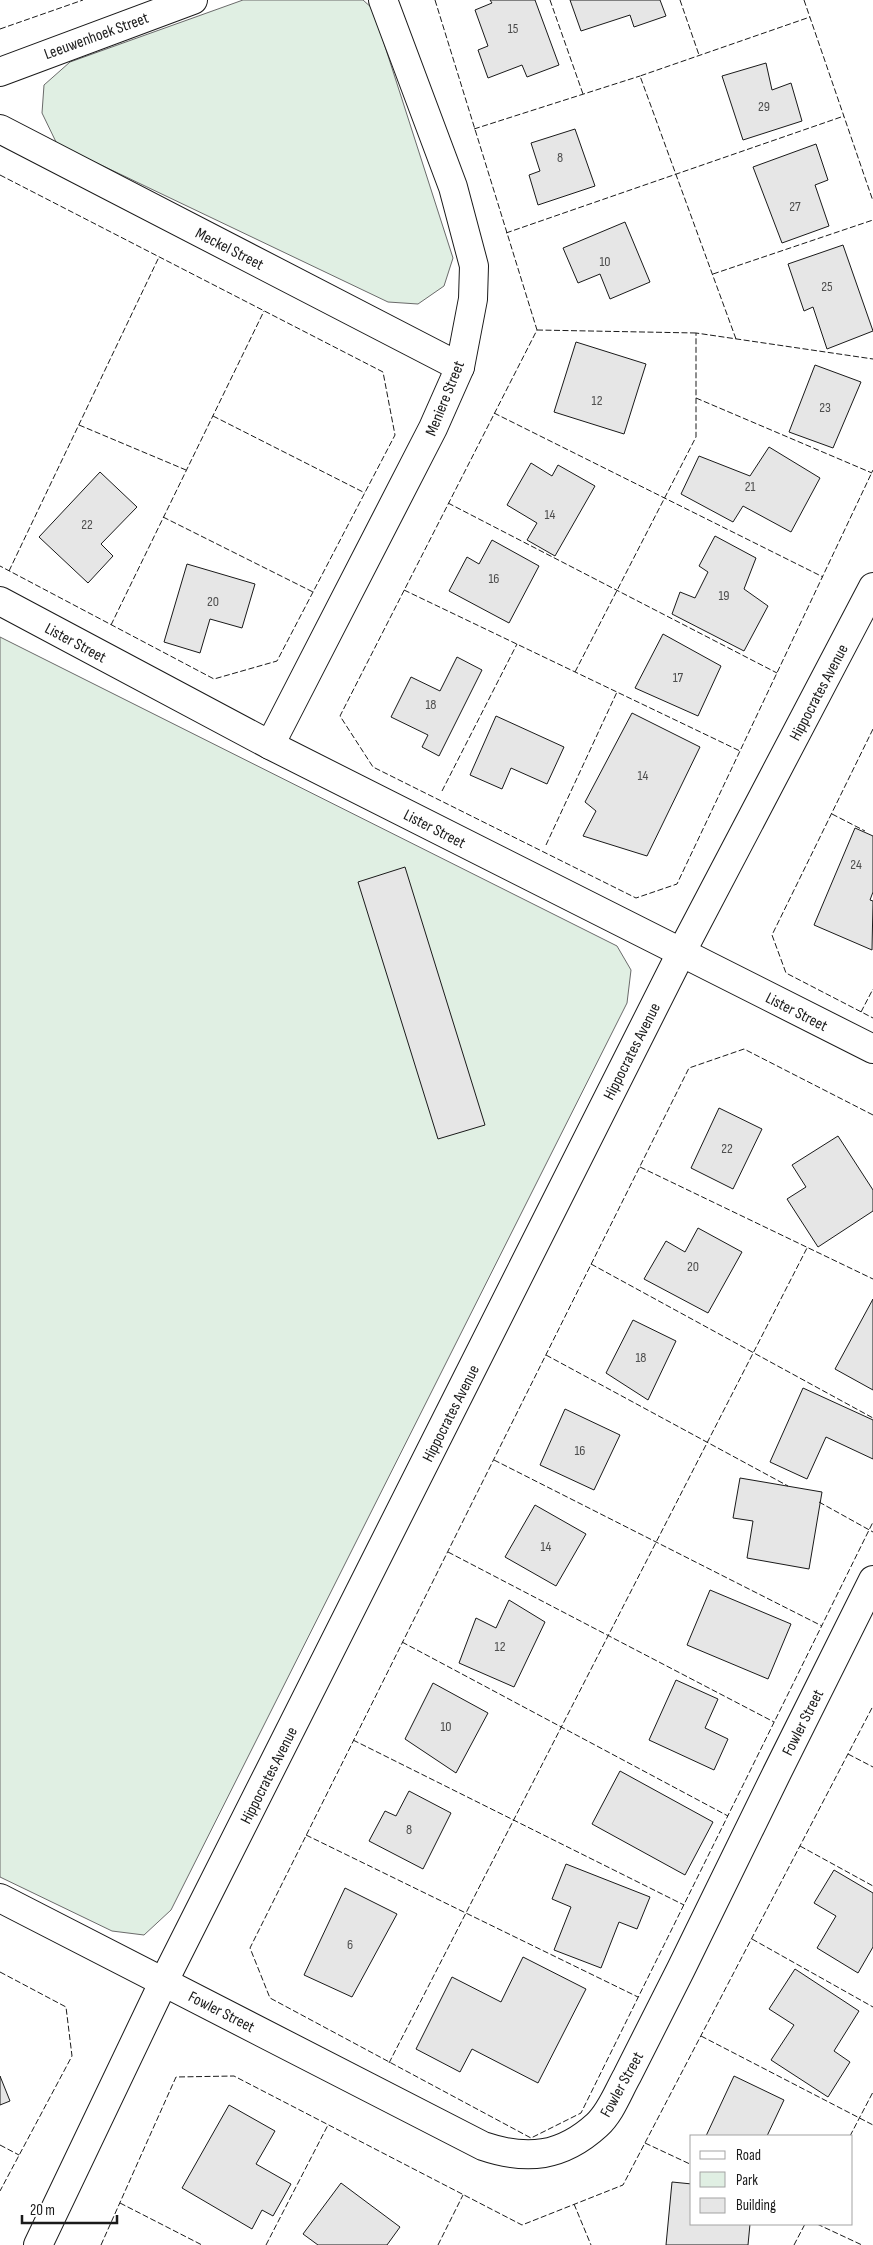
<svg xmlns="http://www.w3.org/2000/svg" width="873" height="2245" viewBox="0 0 873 2245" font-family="'Sofia Sans Condensed',sans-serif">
<rect width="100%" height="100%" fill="#fff"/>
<!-- green -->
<g fill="#e0efe3" stroke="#6a6a6a">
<polygon points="243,0 363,0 373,9 453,258 444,286 418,304 388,302 57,144 42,113 44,85 70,62"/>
<polygon points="0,637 617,946 631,970 627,1003 171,1910 144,1935 112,1931 0,1877"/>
</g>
<!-- building -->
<g fill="#e6e6e6" stroke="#1a1a1a">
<polygon points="490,0 535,0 559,65 527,77 522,65 488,78 478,50 488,46 475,10 492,3"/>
<polygon points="570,0 660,0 666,16 634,27 630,15 581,31"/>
<polygon points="766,63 772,90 791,83 802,121 743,140 722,76"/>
<polygon points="575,129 595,186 538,205 529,175 540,171 531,143"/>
<polygon points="816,144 828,180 815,185 829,226 782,243 753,167"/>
<polygon points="625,222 650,282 610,299 600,274 578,283 563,248"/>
<polygon points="843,245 873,331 827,349 813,307 804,311 788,264"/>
<polygon points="576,342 646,364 624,434 554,412"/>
<polygon points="815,365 861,382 833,448 789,432"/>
<polygon points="769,447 820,478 791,532 743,506 733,522 681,494 699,456 750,476"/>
<polygon points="531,463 552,476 558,465 595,486 555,556 527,540 537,523 507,505"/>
<polygon points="100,472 137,507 101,544 113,556 88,583 39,537"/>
<polygon points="715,536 756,558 744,589 768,606 744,651 672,614 680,592 695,598 708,572 699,566"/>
<polygon points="492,540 539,566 509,623 449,591 467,557 479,564"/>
<polygon points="187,564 255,584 242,628 210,619 200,653 164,642"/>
<polygon points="663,634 721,666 698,716 635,688"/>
<polygon points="457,657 482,670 439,756 422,747 428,735 391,717 411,677 440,691"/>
<polygon points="632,713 700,747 647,856 583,836 596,811 585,802"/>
<polygon points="496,716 564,747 547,784 511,768 502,789 470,775"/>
<polygon points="855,828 873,836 873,892 870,900 873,901 872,950 814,925"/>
<polygon points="405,867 485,1125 438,1139 358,882"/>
<polygon points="719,1108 762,1129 733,1189 691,1168"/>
<polygon points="838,1136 873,1190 873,1211 818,1247 787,1199 806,1187 792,1165"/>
<polygon points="698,1228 742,1252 708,1313 644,1279 666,1241 685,1252"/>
<polygon points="873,1299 873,1390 835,1369"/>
<polygon points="633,1320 676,1341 648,1400 606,1373"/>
<polygon points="803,1388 873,1420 873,1459 826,1437 807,1479 770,1462"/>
<polygon points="565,1409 620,1435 594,1490 540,1465"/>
<polygon points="740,1478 822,1492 809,1569 747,1558 753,1521 733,1518"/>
<polygon points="535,1505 586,1534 556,1586 505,1557"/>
<polygon points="710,1590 791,1624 768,1679 687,1645"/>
<polygon points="509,1600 545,1622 514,1687 459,1663 476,1618 496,1628"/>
<polygon points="676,1680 718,1699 705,1728 728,1739 714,1770 649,1740"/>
<polygon points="433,1683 488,1713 456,1773 405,1739"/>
<polygon points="620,1771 713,1822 685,1875 592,1824"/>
<polygon points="409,1791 451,1813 423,1869 369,1841 385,1811 396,1816"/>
<polygon points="566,1864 650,1897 637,1929 619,1922 601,1968 554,1950 571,1907 552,1899"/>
<polygon points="834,1870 873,1893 873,1947 858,1973 817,1948 836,1916 814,1903"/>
<polygon points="345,1888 397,1914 352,1997 304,1975"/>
<polygon points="523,1957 586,1989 538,2083 472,2049 460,2072 416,2049 452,1977 501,2002"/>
<polygon points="795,1969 859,2011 834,2051 850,2062 828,2097 771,2060 794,2025 769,2009"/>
<polygon points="0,2076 10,2101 0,2105"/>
<polygon points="734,2076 784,2100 767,2136 706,2136"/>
<polygon points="229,2105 275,2131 256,2164 291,2184 273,2216 262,2210 252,2229 182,2188"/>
<polygon points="672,2182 692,2184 692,2224 750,2224 748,2245 666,2245"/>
<polygon points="341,2183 400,2227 387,2245 318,2245 303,2234"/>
</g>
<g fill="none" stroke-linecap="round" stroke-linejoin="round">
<defs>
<g id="minor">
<polyline points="0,72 193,0"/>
<polyline points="0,129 460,367"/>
<polyline points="0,601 270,745 873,1049"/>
<polyline points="270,745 433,428 460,367 473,299 474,266 453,187 383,0"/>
<path d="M0 1898 483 2146C527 2161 562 2157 597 2125 611 2112 618 2092 627 2076 645 2041 663 2005 681 1969 744 1839 808 1709 873 1580"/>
<polyline points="38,2245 164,1981 681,953 873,587"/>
</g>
</defs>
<!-- minor casing -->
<use href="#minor" stroke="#1a1a1a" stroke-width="30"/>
<!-- minor -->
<use href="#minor" stroke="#fff" stroke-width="28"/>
<!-- fence -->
<g stroke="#1a1a1a" stroke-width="1" stroke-dasharray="6 2.5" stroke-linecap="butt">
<polyline points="435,0 537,330 340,716 373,767 636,898 677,884 873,470"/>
<polyline points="550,0 583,94"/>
<polyline points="680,0 699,55"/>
<polyline points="804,0 873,201"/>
<polyline points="0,29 83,0"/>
<polyline points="474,129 640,76"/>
<polyline points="0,175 383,372 395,435 277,661 214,679 0,566"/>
<polyline points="506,233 844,116"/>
<polyline points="713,274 873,220"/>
<polyline points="537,330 696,333"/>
<polyline points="736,339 640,76 810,17"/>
<polyline points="696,398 872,473"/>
<polyline points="494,413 823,577"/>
<polyline points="213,416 365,493"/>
<polyline points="79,425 186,470"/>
<polyline points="448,503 777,673"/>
<polyline points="163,517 313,592"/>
<polyline points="9,571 159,257"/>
<polyline points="404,590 740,751"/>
<polyline points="111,625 264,311"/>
<polyline points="575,672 696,437 696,333 873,359"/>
<polyline points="873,729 772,935 786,973 873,1018"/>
<polyline points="442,791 517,644"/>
<polyline points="832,814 865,831"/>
<polyline points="546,845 617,692"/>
<polyline points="861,1012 873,989"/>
<polyline points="873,1115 744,1049 689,1068 250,1948 270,1998 531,2138 581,2113 873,1522"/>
<polyline points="640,1167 873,1279"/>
<polyline points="591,1264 873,1418"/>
<polyline points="546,1355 788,1486"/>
<polyline points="494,1460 822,1626"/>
<polyline points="819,1502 873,1532"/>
<polyline points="448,1552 774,1722"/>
<polyline points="402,1642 728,1816"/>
<polyline points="353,1740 684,1905"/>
<polyline points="848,1754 873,1767"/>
<polyline points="306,1835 638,1997"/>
<polyline points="800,1846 873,1886"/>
<polyline points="752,1939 873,2007"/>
<polyline points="0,1972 66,2007 72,2056 0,2191"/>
<polyline points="701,2036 873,2125"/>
<polyline points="389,2063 807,1248"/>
<polyline points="850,2136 873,2092"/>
<polyline points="645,2143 692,2165"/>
<polyline points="0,2145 19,2155"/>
<polyline points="120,2203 202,2245"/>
<polyline points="574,2204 591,2245"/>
<polyline points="817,2224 862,2245"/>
<polyline points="101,2245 176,2077 234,2076 522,2225 623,2185 873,1706"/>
<polyline points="266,2245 328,2125"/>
<polyline points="438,2245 463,2195"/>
<polyline points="794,2245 805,2224"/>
</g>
</g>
<g text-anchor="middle" stroke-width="4" stroke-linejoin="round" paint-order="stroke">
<!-- number labels -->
<g font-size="14" fill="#4d4d4d">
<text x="513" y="33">15</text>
<text x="764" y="111">29</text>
<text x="560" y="162">8</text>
<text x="795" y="211">27</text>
<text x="605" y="266">10</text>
<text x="827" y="291">25</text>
<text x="597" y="405">12</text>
<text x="825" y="412">23</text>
<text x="750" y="491">21</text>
<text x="550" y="519">14</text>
<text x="87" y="529">22</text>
<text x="494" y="583">16</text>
<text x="724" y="600">19</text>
<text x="213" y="606">20</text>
<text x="678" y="682">17</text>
<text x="431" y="709">18</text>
<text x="643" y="780">14</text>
<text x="856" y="869">24</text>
<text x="727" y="1153">22</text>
<text x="693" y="1271">20</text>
<text x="641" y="1362">18</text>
<text x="580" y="1455">16</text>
<text x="546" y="1551">14</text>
<text x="500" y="1651">12</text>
<text x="446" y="1731">10</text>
<text x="409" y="1834">8</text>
<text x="350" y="1949">6</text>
</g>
<!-- street labels -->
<g font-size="16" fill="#1a1a1a" stroke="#fff">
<text transform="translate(96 35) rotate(-20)" y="6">Leeuwenhoek Street</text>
<text transform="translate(230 248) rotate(27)" y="6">Meckel Street</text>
<text transform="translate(444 398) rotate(-68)" y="6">Meniere Street</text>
<text transform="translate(76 642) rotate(28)" y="6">Lister Street</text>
<text transform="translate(818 692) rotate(-62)" y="6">Hippocrates Avenue</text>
<text transform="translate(435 828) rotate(27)" y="6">Lister Street</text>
<text transform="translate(797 1011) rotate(27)" y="6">Lister Street</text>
<text transform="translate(631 1051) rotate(-63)" y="6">Hippocrates Avenue</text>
<text transform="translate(450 1413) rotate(-63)" y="6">Hippocrates Avenue</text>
<text transform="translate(802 1722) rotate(-63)" y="6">Fowler Street</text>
<text transform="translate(268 1775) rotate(-63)" y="6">Hippocrates Avenue</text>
<text transform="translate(222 2011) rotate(27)" y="6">Fowler Street</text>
<text transform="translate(621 2084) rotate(-61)" y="6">Fowler Street</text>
</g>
</g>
<!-- legend -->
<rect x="690" y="2135" width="162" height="90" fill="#ffffff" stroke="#a3a3a3"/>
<rect x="700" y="2151" width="25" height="8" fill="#ffffff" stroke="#a3a3a3"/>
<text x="736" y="2160" font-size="15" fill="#1a1a1a">Road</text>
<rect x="700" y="2172" width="25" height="15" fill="#e0efe3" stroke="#a3a3a3"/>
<text x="736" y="2185" font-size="15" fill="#1a1a1a">Park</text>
<rect x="700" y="2198" width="25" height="15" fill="#e6e6e6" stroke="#a3a3a3"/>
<text x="736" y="2210" font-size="15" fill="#1a1a1a">Building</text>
<!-- scale -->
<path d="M22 2215v8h95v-8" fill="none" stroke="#1a1a1a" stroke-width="2.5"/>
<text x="30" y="2215" font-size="15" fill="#1a1a1a" stroke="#ffffff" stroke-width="4" paint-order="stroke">20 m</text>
</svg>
